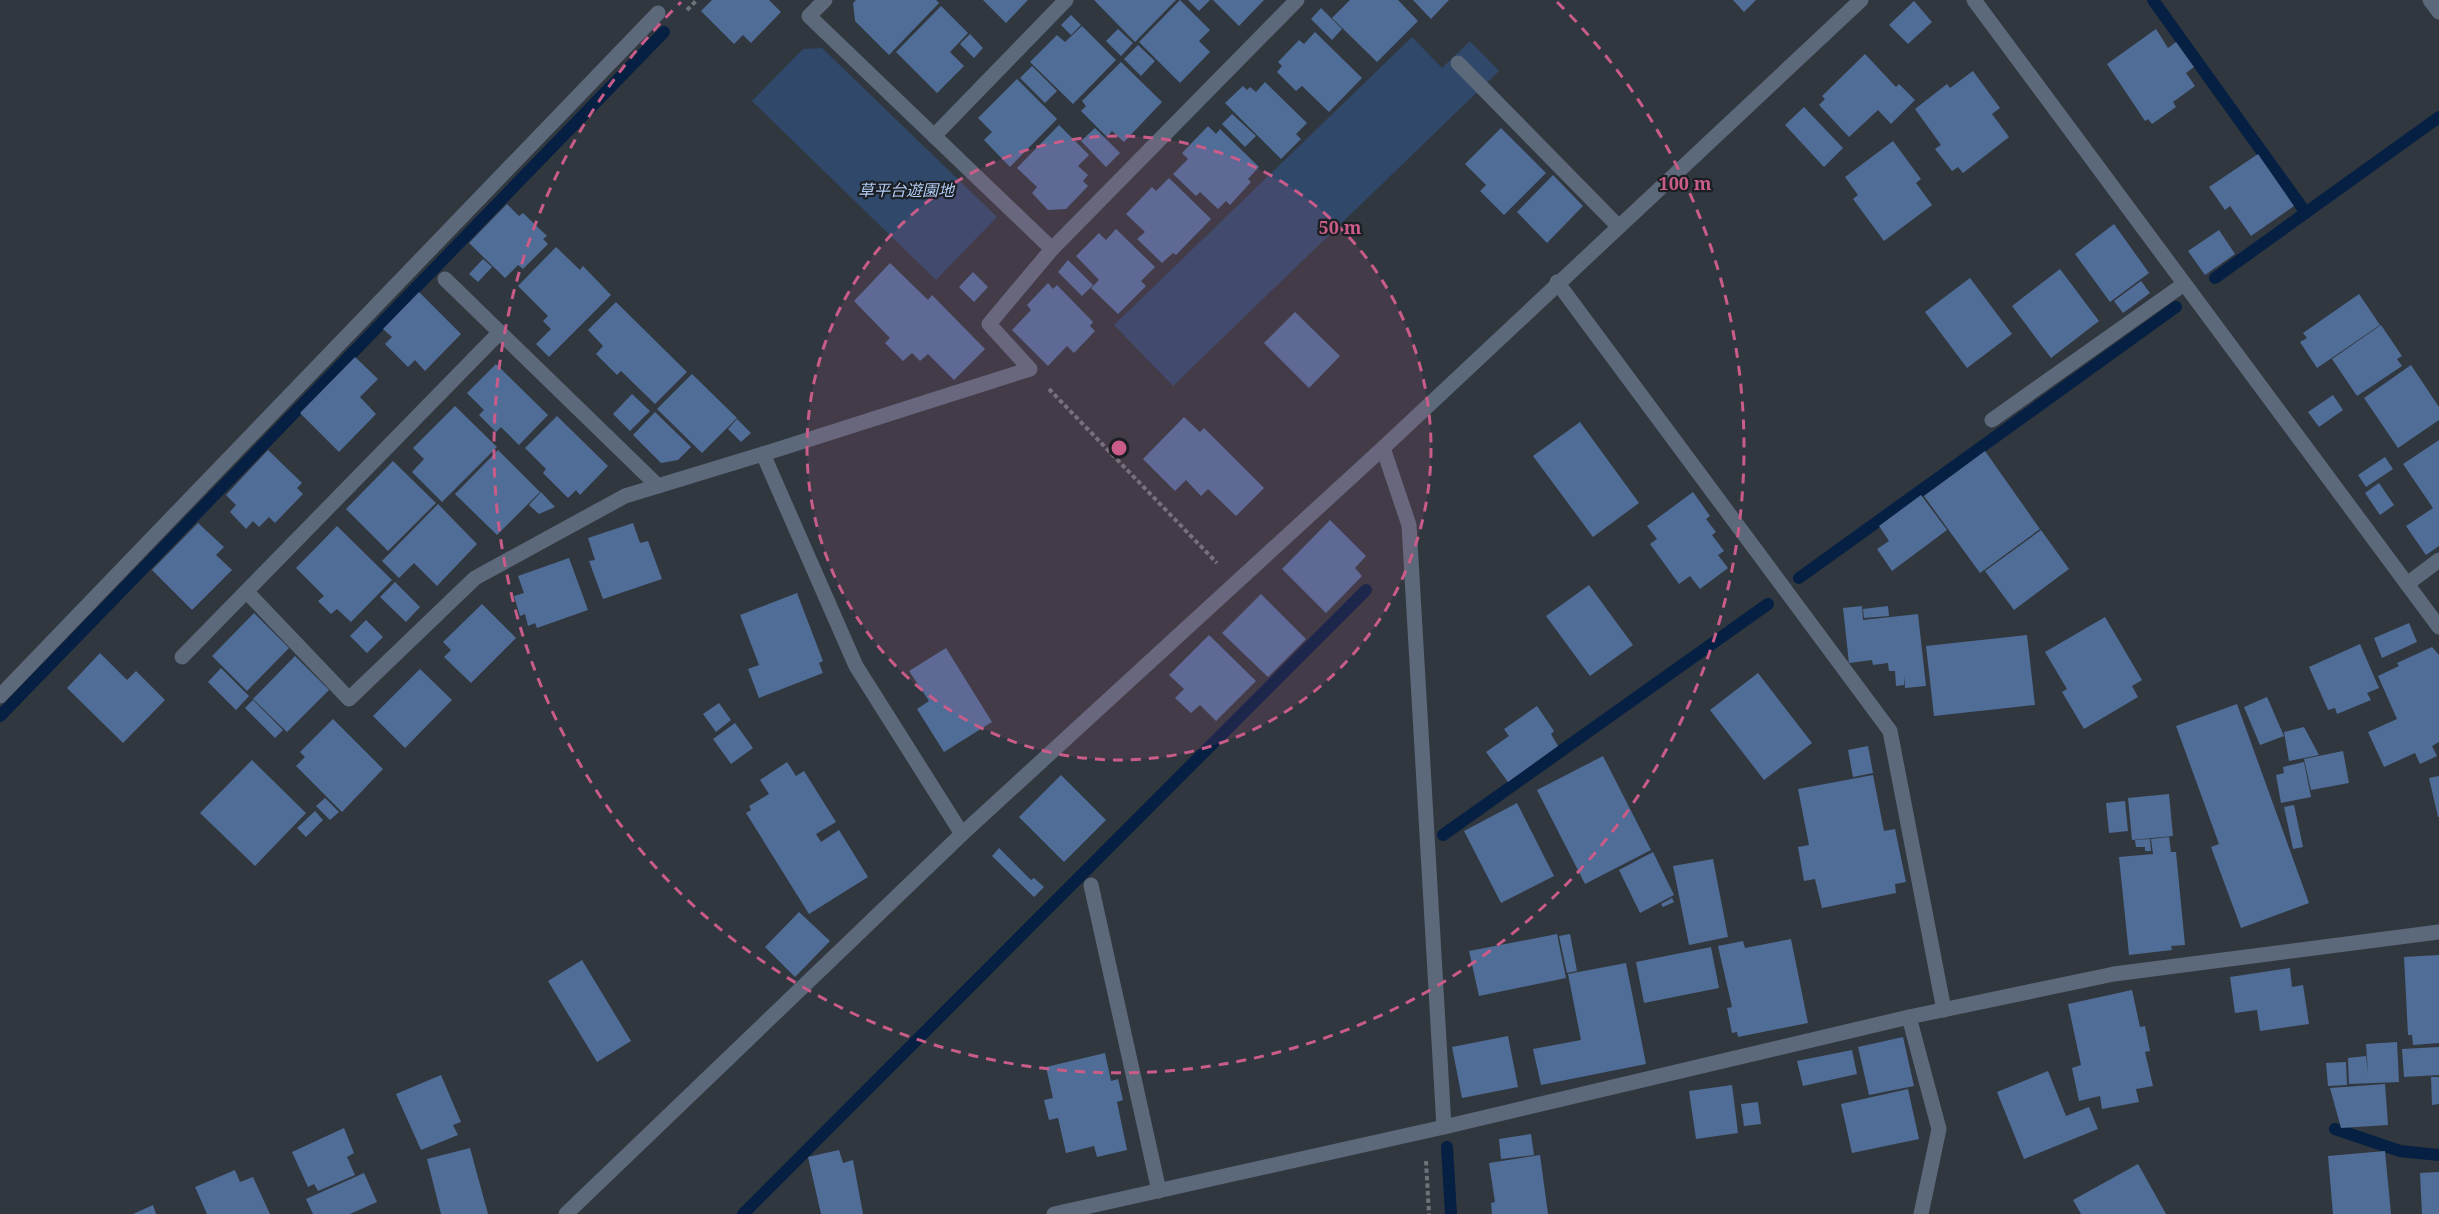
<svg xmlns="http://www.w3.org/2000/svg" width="2439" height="1214" viewBox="0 0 2439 1214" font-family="'Noto Serif','Noto Sans JP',serif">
<rect width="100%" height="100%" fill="#31373f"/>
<!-- green -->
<g fill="#30486a">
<polygon points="1412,37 1442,68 1470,41 1499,71 1173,386 1114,325"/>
<polygon points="822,48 997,217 936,280 752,101 803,49"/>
</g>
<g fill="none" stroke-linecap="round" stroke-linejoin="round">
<!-- stream -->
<g stroke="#062043" stroke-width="12">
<polyline points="2153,0 2306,213"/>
<polyline points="2215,278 2439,117"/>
<polyline points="1799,578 2176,307"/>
<polyline points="0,716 664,32"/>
<polyline points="1443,835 1768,604"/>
<polyline points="2335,1129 2400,1151 2439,1155"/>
<polyline points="1447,1147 1451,1214"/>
<polyline points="743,1214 1366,590"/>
</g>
</g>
<!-- building -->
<g fill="#506d97">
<polygon points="712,0 769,0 781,12 751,43 743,35 734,44 701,11"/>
<polygon points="856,0 936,0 939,3 889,55 855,21 853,3"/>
<polygon points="983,0 1028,0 1006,23"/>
<polygon points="1094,0 1176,0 1135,42"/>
<polygon points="1180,0 1210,30 1199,41 1210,52 1180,83 1139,42"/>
<polygon points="1188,0 1210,0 1199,11"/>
<polygon points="1213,0 1264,0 1239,26"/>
<polygon points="1350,0 1398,0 1418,21 1377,62 1332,18"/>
<polygon points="1413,0 1449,0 1431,19"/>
<polygon points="1733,0 1756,0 1744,12"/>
<polygon points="1914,1 1932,22 1908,44 1889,25"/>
<polygon points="941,6 968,33 950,52 964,66 937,93 896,52"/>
<polygon points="1321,8 1342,29 1332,40 1311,19"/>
<polygon points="1071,15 1081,25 1071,35 1061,25"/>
<polygon points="1082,26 1116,60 1073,104 1030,62 1057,35 1065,42"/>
<polygon points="1118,29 1133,43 1121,56 1106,41"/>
<polygon points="2156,29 2168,48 2176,42 2194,67 2186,73 2195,86 2173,102 2176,107 2152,124 2148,119 2145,121 2107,64"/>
<polygon points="1315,32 1362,78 1329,112 1302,86 1296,91 1277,72 1282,66 1278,62 1299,40 1304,44"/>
<polygon points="970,34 983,48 974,58 960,44"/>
<polygon points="1138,45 1155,61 1141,76 1124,59"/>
<polygon points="1865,54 1896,87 1899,84 1915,100 1891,124 1878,110 1849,137 1819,105 1825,99 1822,96"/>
<polygon points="1121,62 1162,102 1124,142 1112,131 1107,137 1081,111 1086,106 1082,101"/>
<polygon points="1032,66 1057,91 1045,103 1020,78"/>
<polygon points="1973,71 2000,108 1992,114 2009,137 1963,173 1958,167 1952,171 1935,149 1941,145 1915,109 1947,84 1950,88"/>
<polygon points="1017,79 1057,119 1010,167 984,140 992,132 978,118"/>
<polygon points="1265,82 1307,123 1296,134 1301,139 1281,159 1225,103 1243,86 1247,90 1250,87 1256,92"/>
<polygon points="1804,107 1843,148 1824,167 1785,125"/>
<polygon points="1232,114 1256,136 1245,147 1222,124"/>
<polygon points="1059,125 1089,155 1078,166 1088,175 1083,181 1088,186 1066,209 1048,210 1032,193 1037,187 1017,168"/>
<polygon points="1208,126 1216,134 1220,129 1259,167 1248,179 1251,182 1230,205 1226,201 1218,209 1200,192 1196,196 1173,174 1188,159 1182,153"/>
<polygon points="1095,128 1120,153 1106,167 1081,141"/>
<polygon points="1501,128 1546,173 1504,215 1480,191 1486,185 1465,164"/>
<polygon points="1893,141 1921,179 1916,183 1932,205 1884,241 1853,199 1858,195 1845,177"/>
<polygon points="2258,154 2294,206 2251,236 2230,206 2225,210 2209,187"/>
<polygon points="1553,175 1583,206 1547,243 1517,212"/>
<polygon points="1169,178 1211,219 1176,255 1173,253 1162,263 1137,239 1145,232 1126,214 1152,187 1156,191"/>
<polygon points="507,204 519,216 523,213 547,236 543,239 548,244 523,269 518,265 505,278 469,243"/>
<polygon points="2114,224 2149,273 2110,302 2075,254"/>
<polygon points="1116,229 1155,267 1141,281 1146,286 1118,314 1091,288 1099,280 1076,256 1099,233 1106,240"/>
<polygon points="2219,230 2235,254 2205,275 2188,251"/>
<polygon points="556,247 580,270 583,266 611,295 549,357 536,344 551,329 543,321 548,316 518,286"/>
<polygon points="483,259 492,267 478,282 469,274"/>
<polygon points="1068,260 1093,285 1082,296 1058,272"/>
<polygon points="890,263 928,300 932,295 985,349 954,380 928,354 920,361 912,353 903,361 885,343 890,338 854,301"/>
<polygon points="2060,269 2099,321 2051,358 2012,306"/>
<polygon points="973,272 988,287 974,302 959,287"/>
<polygon points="1970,278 2012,334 1967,368 1925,312"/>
<polygon points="2141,281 2150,293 2123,313 2114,301"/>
<polygon points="1048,283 1053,289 1057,285 1093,322 1090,326 1095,331 1074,353 1067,346 1048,366 1012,330 1031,310 1027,305"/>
<polygon points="419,292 461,334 425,371 415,360 408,367 385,344 392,337 383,329"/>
<polygon points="2359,294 2380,325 2317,368 2300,342 2307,338 2303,333"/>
<polygon points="616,302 687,372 655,404 621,371 617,375 596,354 603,346 588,330"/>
<polygon points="1295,312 1340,356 1309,388 1264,343"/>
<polygon points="2381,325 2402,356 2397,359 2402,366 2357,396 2332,359"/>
<polygon points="355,357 378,379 360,397 376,414 339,452 300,413"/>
<polygon points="496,364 548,415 519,445 501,427 496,432 479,415 484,410 467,393"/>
<polygon points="2411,365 2439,407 2439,420 2398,448 2364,398"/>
<polygon points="692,374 737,418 702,453 657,409"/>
<polygon points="632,394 650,411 630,431 613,414"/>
<polygon points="2333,395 2343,410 2319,427 2308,412"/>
<polygon points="455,406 497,447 442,502 412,472 424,459 413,448"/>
<polygon points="655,412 691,447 678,460 661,463 633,435"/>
<polygon points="557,416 608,466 580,495 576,490 568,498 543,473 546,469 525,448"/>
<polygon points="1184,417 1200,432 1204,428 1264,488 1236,516 1208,489 1201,496 1186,480 1175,491 1143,459"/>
<polygon points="737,419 751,433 741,442 728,429"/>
<polygon points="1580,422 1639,503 1593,537 1533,456"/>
<polygon points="2439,440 2439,546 2426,555 2406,526 2433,508 2403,464"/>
<polygon points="268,450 302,483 297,488 303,494 275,523 269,517 259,527 253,521 246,529 230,512 236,505 226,495"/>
<polygon points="498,450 540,492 497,535 455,494"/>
<polygon points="1985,451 2040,529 1980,573 1924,496"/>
<polygon points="2385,457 2393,469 2366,487 2358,475"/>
<polygon points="393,461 436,503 388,551 346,509"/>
<polygon points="2379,483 2394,505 2380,515 2365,493"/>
<polygon points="541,492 555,507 539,514 529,505"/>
<polygon points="1693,492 1710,516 1706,519 1716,532 1712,535 1724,551 1718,555 1728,568 1700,589 1690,576 1679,584 1650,544 1657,539 1647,526"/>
<polygon points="1921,495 1947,530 1892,571 1877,549 1889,541 1879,526"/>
<polygon points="438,504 477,544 437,586 414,563 399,578 382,561"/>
<polygon points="1330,520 1366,556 1355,568 1362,576 1326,613 1282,569"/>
<polygon points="198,523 224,547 216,555 232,570 192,610 152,570"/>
<polygon points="633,523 640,543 648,541 662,579 603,599 589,561 595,560 588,538"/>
<polygon points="337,526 392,580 351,622 337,609 331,614 318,601 324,596 296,568"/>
<polygon points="2041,530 2069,569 2014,610 1985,571"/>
<polygon points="569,558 588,610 537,628 535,623 528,626 525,614 520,616 514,596 524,593 518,576"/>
<polygon points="395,582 420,607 406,622 380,597"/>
<polygon points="1589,585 1633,645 1590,676 1546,616"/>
<polygon points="797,593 823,661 819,663 823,673 759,698 748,669 759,665 740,615"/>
<polygon points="1261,594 1306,639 1268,677 1222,633"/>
<polygon points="482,604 516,638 471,683 444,657 451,650 443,642"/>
<polygon points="1862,606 1863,620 1918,614 1926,686 1905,688 1904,675 1904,685 1896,686 1895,671 1889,671 1888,663 1873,665 1872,660 1849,663 1843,608"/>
<polygon points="1888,606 1889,616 1864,618 1863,609"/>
<polygon points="254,613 289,648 247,691 212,656"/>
<polygon points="2105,617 2142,680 2132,686 2138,697 2084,729 2062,692 2067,689 2045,652"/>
<polygon points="366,620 383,637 367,653 350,636"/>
<polygon points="2409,623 2417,642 2382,658 2374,638"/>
<polygon points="1209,635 1256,681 1216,721 1200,705 1191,713 1175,698 1184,689 1169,675"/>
<polygon points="2027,635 2035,705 1934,716 1926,646"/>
<polygon points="2360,644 2379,688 2367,693 2371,700 2337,714 2335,708 2328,710 2309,667"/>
<polygon points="2432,647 2439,655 2439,742 2432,746 2437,756 2420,764 2415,753 2384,767 2368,732 2397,719 2378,676 2399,666 2397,663"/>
<polygon points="946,648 992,722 944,752 917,709 929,701 909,671"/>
<polygon points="100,653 127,680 136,671 165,700 123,743 67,688"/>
<polygon points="295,656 329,690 287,732 253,699"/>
<polygon points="221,668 249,696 236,710 208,682"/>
<polygon points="420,669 452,700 405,748 373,716"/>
<polygon points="1758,673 1812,743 1764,780 1710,710"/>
<polygon points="2267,697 2284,736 2260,745 2244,707"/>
<polygon points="253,700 283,730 275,738 245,708"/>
<polygon points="719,703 731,720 716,732 703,714"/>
<polygon points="2237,704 2309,903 2241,928 2211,847 2219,844 2176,726"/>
<polygon points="1537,706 1554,731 1551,734 1558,746 1508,782 1486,752 1509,736 1504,729"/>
<polygon points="333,719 383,769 342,812 296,766 305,757 300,752"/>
<polygon points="735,723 753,748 731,764 713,739"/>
<polygon points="2304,727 2319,755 2289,761 2284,732"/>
<polygon points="1868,746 1873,773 1853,777 1848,750"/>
<polygon points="2343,751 2349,783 2311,790 2304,759"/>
<polygon points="1603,756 1651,850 1585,884 1537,790"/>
<polygon points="252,760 306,813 255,866 200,813"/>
<polygon points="787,762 796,776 804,771 836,822 816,834 821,842 839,830 868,877 809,914 746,813 751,810 749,806 769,794 760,780"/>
<polygon points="2304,762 2311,797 2281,803 2276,775 2284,773 2283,767"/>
<polygon points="1061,775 1106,820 1064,862 1019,817"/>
<polygon points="1873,775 1884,831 1895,829 1906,882 1895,884 1896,893 1822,908 1815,879 1804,881 1798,847 1809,845 1798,789"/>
<polygon points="2439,776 2439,817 2438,817 2429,778"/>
<polygon points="2169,794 2173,836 2132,840 2128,798"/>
<polygon points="325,798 339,812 330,820 316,806"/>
<polygon points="2125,801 2128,831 2109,833 2106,803"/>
<polygon points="1517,803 1554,876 1501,903 1464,831"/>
<polygon points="2294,805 2303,847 2293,849 2284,807"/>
<polygon points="315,811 323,820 306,837 297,828"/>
<polygon points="2169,837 2171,852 2176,852 2185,945 2171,946 2172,950 2129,955 2119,857 2153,854 2151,839"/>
<polygon points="2150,839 2151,851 2145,851 2145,847 2136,847 2135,840"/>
<polygon points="999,848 1031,880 1034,878 1044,887 1034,897 992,856"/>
<polygon points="1653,852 1674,895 1640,913 1619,870"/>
<polygon points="1713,859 1728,937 1689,945 1673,866"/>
<polygon points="1672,898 1674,902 1663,907 1661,904"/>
<polygon points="799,912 830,941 795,977 765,947"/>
<polygon points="1557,934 1566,978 1479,996 1469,951"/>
<polygon points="1570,934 1577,971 1567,973 1559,936"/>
<polygon points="1791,939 1808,1023 1738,1037 1737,1032 1732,1033 1727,1008 1732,1007 1718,946 1743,941 1745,948"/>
<polygon points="1711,947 1719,988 1644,1003 1636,962"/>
<polygon points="2439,955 2439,1043 2413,1045 2412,1035 2408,1035 2404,957"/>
<polygon points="582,960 631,1041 597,1062 548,981"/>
<polygon points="1626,963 1646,1064 1541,1085 1533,1049 1581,1040 1568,974"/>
<polygon points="2290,968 2292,987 2303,985 2309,1024 2260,1031 2257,1010 2235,1013 2230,977"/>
<polygon points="2132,990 2140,1027 2145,1026 2150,1051 2145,1052 2153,1086 2136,1089 2139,1102 2102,1109 2100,1096 2079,1101 2072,1068 2081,1065 2068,1004"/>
<polygon points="1508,1036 1518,1087 1462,1098 1452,1047"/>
<polygon points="1903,1037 1914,1086 1869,1095 1858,1047"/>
<polygon points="2397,1042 2399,1082 2349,1084 2348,1058 2366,1056 2368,1074 2366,1044"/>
<polygon points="2439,1047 2439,1075 2404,1077 2402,1049"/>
<polygon points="1852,1050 1857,1074 1803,1086 1797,1061"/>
<polygon points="1105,1053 1111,1081 1118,1079 1123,1100 1117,1102 1127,1150 1097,1157 1094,1146 1066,1153 1058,1118 1049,1120 1044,1100 1053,1098 1046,1067"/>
<polygon points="2346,1062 2347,1085 2328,1086 2326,1063"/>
<polygon points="2048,1071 2066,1116 2089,1107 2098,1129 2024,1159 1997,1092"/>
<polygon points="441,1075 461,1122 453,1125 458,1135 421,1150 396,1094"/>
<polygon points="2431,1077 2439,1077 2439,1104 2432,1105"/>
<polygon points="2385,1084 2388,1125 2341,1128 2330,1088"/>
<polygon points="1732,1085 1738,1133 1696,1139 1689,1091"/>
<polygon points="1908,1089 1919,1139 1852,1153 1841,1104"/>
<polygon points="1758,1102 1761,1124 1744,1126 1741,1104"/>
<polygon points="344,1128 354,1153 347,1157 355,1175 318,1191 314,1184 308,1187 292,1152"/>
<polygon points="1531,1134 1534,1155 1501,1159 1499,1139"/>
<polygon points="470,1148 488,1214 441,1214 427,1159"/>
<polygon points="839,1150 843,1163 853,1160 863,1214 821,1214 808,1157"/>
<polygon points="2385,1151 2391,1214 2333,1214 2328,1156"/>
<polygon points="1540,1155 1548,1214 1492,1214 1491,1203 1495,1202 1489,1163"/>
<polygon points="2138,1164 2166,1214 2081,1214 2073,1200"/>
<polygon points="235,1170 240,1182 253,1177 270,1214 207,1214 195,1187"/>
<polygon points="2439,1172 2439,1214 2422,1214 2420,1173"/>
<polygon points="364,1173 377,1202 350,1214 313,1214 306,1199"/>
<polygon points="153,1205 156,1214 133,1214"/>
</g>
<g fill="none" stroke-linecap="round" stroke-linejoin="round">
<!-- path -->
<g stroke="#6e737a" stroke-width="4" stroke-dasharray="4.5 3" stroke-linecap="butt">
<polyline points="687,10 697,0"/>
<polyline points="1049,389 1217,563"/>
<polyline points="1426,1161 1429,1214"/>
</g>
<!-- lane -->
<g stroke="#5c697b" stroke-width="15">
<polyline points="1458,63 1618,226"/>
<polyline points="1992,420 2184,284"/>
</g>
<!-- street -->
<g stroke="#5c697b" stroke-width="15">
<polyline points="825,0 809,16 1052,249 1297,0"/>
<polyline points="1974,0 2439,627"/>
<polyline points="2430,0 2439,12"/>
<polyline points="934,136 1066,0"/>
<polyline points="445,279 658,486"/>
<polyline points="1557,282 1890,731 1944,1010"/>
<polyline points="1383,448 1409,525 1444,1127"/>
<polyline points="2407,584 2439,560"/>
<polyline points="247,592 349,699 475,578 625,496 763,454"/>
<polyline points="182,657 500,332"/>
<polyline points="0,696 658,13"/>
<polyline points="962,834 856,666 763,454 1030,369 989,324 1052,249"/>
<polyline points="1091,885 1159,1191"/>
<polyline points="1909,1017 1939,1129 1921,1214"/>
<polyline points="566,1214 962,834 1383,448 1861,0"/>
<polyline points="1054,1214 1444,1127 1909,1017 2114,974 2439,932"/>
</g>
</g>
<!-- distance rings -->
<circle cx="1119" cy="448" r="312" fill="#c95c89" fill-opacity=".12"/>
<g fill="none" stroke="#c95c89" stroke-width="3" stroke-dasharray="10 8">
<circle cx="1119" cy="448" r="312"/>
<path d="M1557 2A625 625 0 1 1 681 2"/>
</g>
<g text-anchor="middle" stroke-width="4.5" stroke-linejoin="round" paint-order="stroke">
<!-- park labels -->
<g font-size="16" font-style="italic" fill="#b1ccf4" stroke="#1b1e22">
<text x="906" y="196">草平台遊園地</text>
</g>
</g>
<circle cx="1119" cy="448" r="9" fill="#c95c89" stroke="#1b1e22" stroke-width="3"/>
<g font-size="18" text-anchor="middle" font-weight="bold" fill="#c95c89" stroke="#1b1e22" stroke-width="4.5" stroke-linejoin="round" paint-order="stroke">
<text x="1685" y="190">100 m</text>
<text x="1340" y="234">50 m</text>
</g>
</svg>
